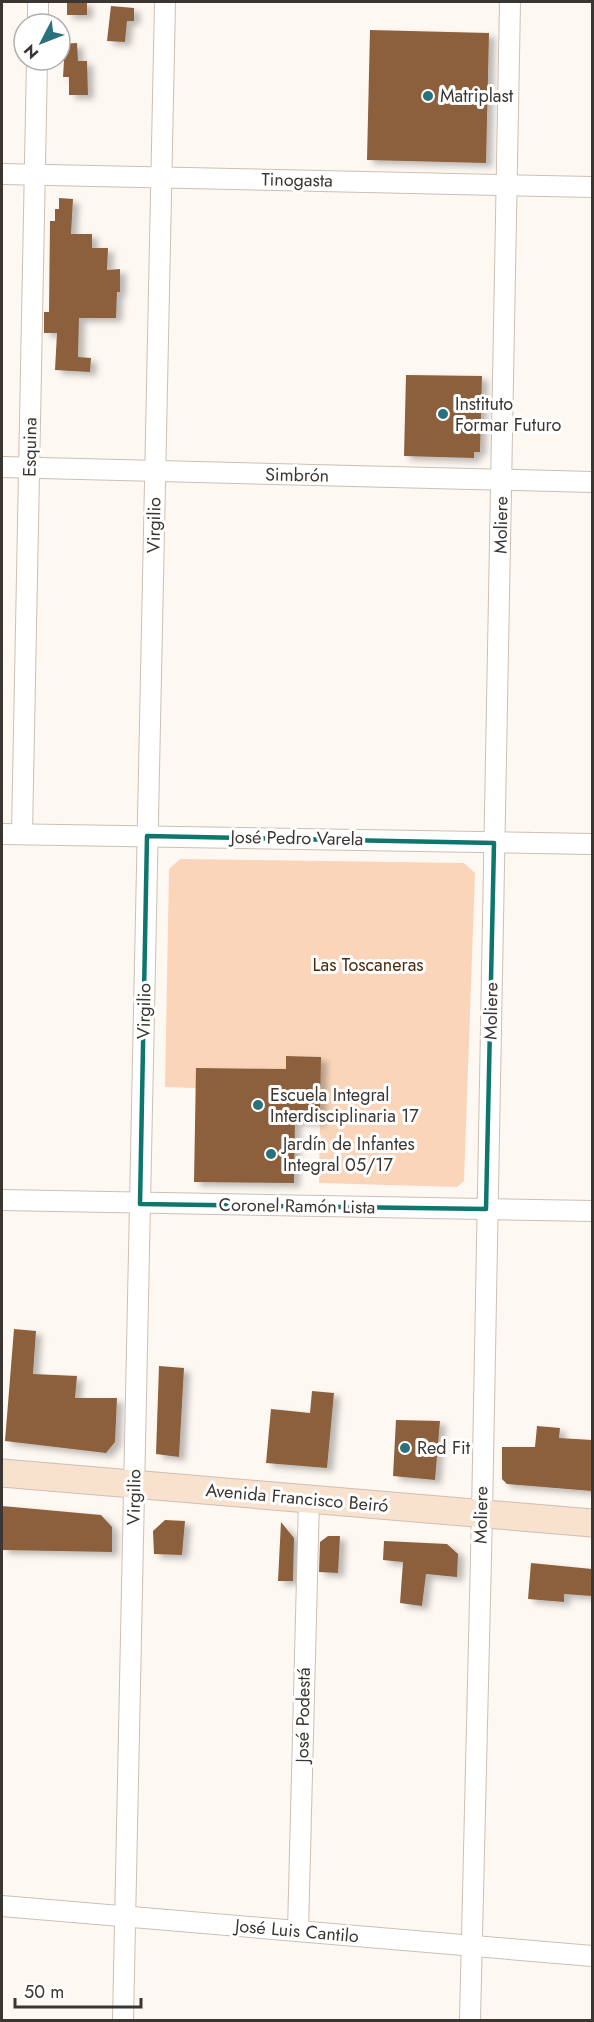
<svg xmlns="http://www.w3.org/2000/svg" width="594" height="2022" viewBox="0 0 594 2022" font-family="Jost,sans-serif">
<defs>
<filter id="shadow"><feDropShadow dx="6" dy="4" stdDeviation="3" flood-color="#0004"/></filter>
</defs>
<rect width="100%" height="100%" fill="#fef8f3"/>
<!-- green -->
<polygon fill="#fad5b9" points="180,859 464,863 475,873 464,1181 457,1187 319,1183 321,1057 286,1056 286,1069 197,1068 196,1088 165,1087 169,869"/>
<!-- building -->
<g fill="#8c603c" filter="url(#shadow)">
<rect x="67" y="2" width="20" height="13"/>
<polygon points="111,6 134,8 134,21 127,21 125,42 107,41"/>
<polygon points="370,30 489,33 486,163 367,160"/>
<polygon points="77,43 78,61 87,61 88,95 69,95 69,77 63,77 64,61 60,61 60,44"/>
<polygon points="59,198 73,199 71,234 92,234 92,248 108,248 107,270 120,269 120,292 117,292 116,318 79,318 78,357 91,358 90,372 55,370 57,333 44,333 44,312 49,312 50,221 55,221 55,209 59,209"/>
<polygon points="406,375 482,376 480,452 474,452 474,458 404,456"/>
<polygon points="286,1056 321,1057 320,1122 295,1121 294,1183 194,1182 196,1068 286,1069"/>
<polygon points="14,1329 36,1331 33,1374 77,1376 75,1398 117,1398 115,1442 106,1453 5,1441"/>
<polygon points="159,1366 184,1368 179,1457 156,1454"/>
<polygon points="312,1391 334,1393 327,1468 266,1463 271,1409 310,1413"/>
<polygon points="396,1420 440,1421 435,1480 393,1476"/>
<polygon points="537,1426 560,1428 559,1438 592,1440 592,1491 507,1484 502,1479 502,1447 535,1447"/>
<polygon points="2,1506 101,1515 112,1527 112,1552 2,1550"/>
<polygon points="165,1520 185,1521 182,1555 154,1554 153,1531"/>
<polygon points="281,1522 294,1538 293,1581 278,1581"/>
<polygon points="328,1536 340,1536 338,1573 319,1572 320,1542"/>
<polygon points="384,1541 447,1544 458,1554 457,1577 426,1574 422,1606 400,1603 403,1562 383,1560"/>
<polygon points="531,1563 592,1569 592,1596 564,1594 564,1602 528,1599"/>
</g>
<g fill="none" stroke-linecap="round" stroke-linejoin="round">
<defs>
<g id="street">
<polyline points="38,24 38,2"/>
<polyline points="2,174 592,187"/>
<polyline points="2,467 592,482"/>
<polyline points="2,834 592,844"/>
<polyline points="22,834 37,60"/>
<polyline points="2,1200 592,1211"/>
<polyline points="2,1906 592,1956"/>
<polyline points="298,1931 309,1499"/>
<polyline points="123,2020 165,2"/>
<polyline points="470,2020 482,1514 510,2"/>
</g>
<polyline id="secondary" points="2,1473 592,1523"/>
</defs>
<!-- street casing -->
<use href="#street" stroke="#cdbfb4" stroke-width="22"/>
<!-- secondary casing -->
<use href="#secondary" stroke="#cdbfb4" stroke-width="29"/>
<!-- street -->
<use href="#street" stroke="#fff" stroke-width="20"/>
<!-- secondary -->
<use href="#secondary" stroke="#f8e1cd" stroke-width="27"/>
</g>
<!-- marked area -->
<path fill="none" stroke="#0f766e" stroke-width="4.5" stroke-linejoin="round" d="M147 836 494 843 486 1209 140 1204Z"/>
<!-- markers -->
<g fill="#29717c" stroke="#fff" stroke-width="2">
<circle cx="428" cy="96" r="6"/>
<circle cx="443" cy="414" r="6"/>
<circle cx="258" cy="1105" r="6"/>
<circle cx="271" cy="1154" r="6"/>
<circle cx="405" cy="1448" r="6"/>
</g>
<g text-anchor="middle" stroke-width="6" stroke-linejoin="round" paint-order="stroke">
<!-- poi labels -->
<g font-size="18" fill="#3b3632" stroke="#fff" text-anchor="start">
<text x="440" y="102">Matriplast</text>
<text x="455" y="410">Instituto<tspan x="455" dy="21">Formar Futuro</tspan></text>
<text x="270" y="1101">Escuela Integral<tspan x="270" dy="21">Interdisciplinaria 17</tspan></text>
<text x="283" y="1150">Jardín de Infantes<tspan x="283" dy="21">Integral 05/17</tspan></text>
<text x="417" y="1454">Red Fit</text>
</g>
<!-- street labels -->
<g font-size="18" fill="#3b3632" stroke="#fff">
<text transform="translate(297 180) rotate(1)" y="6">Tinogasta</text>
<text transform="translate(30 447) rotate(-89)" y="6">Esquina</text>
<text transform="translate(297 475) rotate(1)" y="6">Simbrón</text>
<text transform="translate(154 525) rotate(-89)" y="6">Virgilio</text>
<text transform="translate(501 525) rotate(-89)" y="6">Moliere</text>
<text transform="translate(297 838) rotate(1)" y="6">José Pedro Varela</text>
<text transform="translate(144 1011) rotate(-89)" y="6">Virgilio</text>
<text transform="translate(491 1011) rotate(-89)" y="6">Moliere</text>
<text transform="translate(297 1206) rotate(1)" y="6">Coronel Ramón Lista</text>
<text transform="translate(134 1497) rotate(-89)" y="6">Virgilio</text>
<text transform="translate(297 1498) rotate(5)" y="6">Avenida Francisco Beiró</text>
<text transform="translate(481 1515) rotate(-89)" y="6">Moliere</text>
<text transform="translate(303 1715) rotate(-89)" y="6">José Podestá</text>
<text transform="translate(297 1931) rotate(5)" y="6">José Luis Cantilo</text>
</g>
<!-- park labels -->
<g font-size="18" fill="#4b2a0c" stroke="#fff">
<text x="368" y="971">Las Toscaneras</text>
</g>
</g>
<!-- border -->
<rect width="594" height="2022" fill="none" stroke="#3b3632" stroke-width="6"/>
<!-- north arrow -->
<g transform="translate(42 42) rotate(228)"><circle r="28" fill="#ffffff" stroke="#b1afad" stroke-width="1.5"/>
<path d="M0-4.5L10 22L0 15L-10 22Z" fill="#29717c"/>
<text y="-9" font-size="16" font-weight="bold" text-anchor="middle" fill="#3b3632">N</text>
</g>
<!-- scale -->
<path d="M15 1998v9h126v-9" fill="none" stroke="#3b3632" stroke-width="3"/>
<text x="24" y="1998" font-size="18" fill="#3b3632" stroke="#ffffff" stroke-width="4.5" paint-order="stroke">50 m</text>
</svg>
